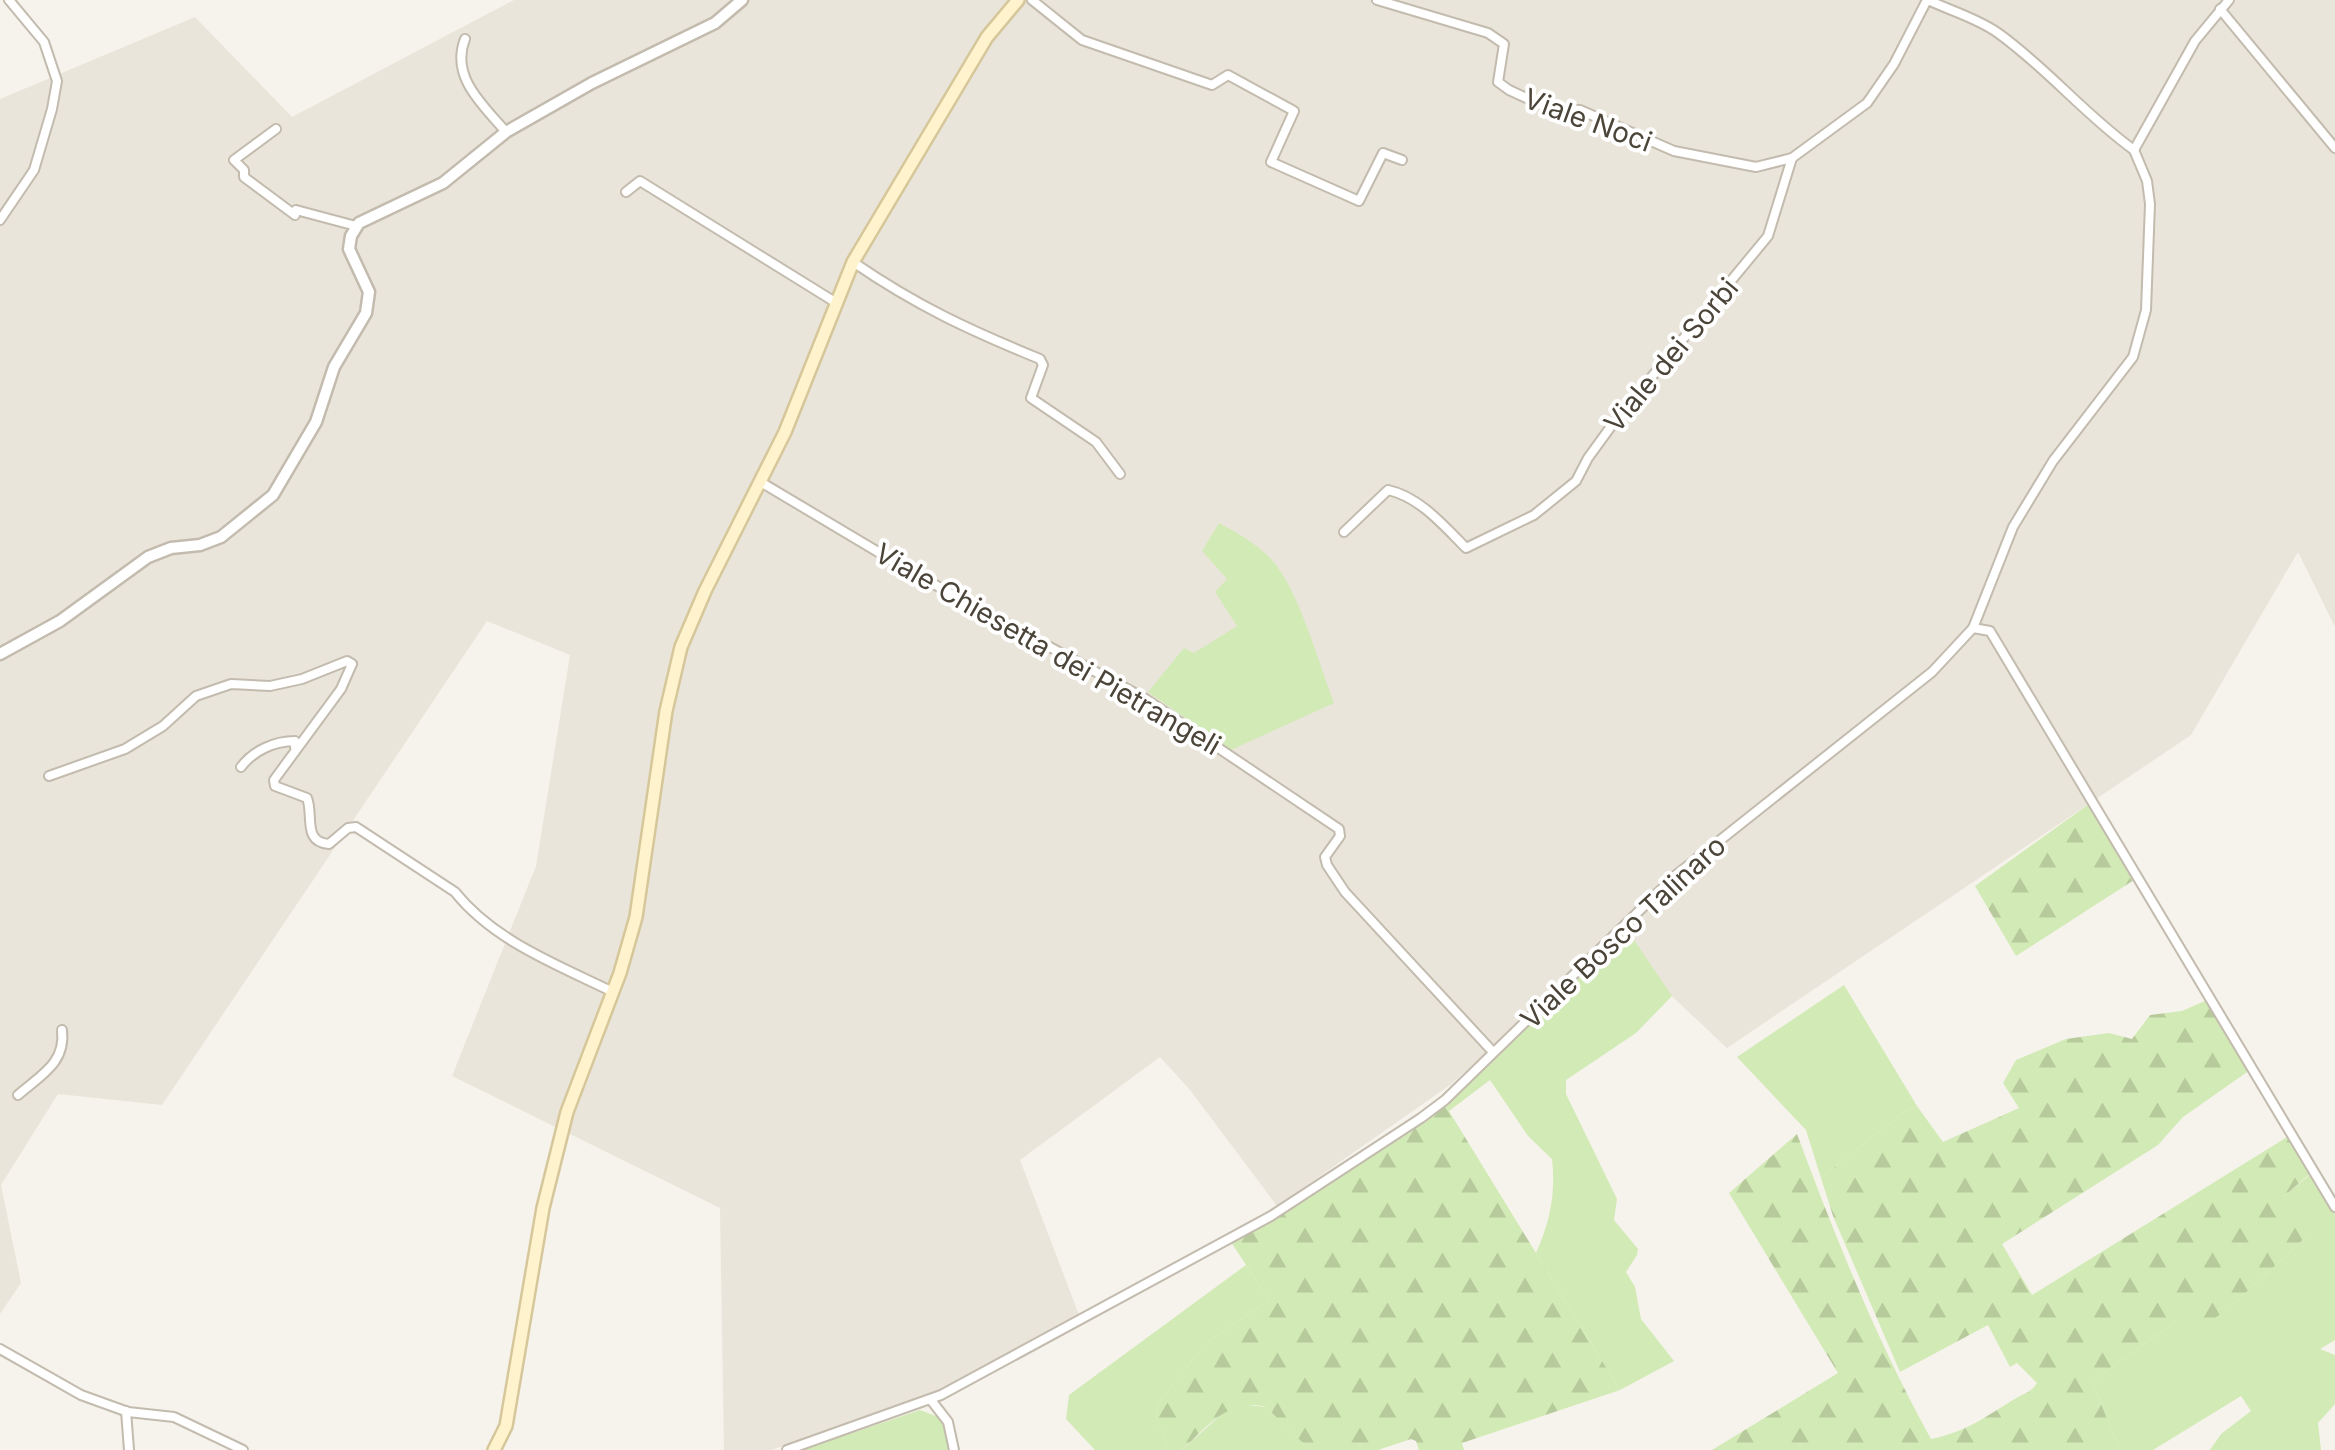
<svg xmlns="http://www.w3.org/2000/svg" width="2335" height="1450" viewBox="0 0 2335 1450" font-family="Inter,sans-serif">
<defs>
<pattern id="forest-firs" width="22" height="20" patternUnits="userSpaceOnUse" patternTransform="scale(2.5)"><rect width="22" height="20" fill="#d2eab5"/><path d="M5 1l3.5 6h-7zM16 11l3.5 6h-7z" fill="#b6ca9c"/></pattern>
</defs>
<rect width="100%" height="100%" fill="#f6f3ec"/>
<!-- residential -->
<polygon fill="#eae5da" points="514,0 2335,0 2335,627 2298,552 2191,735 1727,1048 1612,940 1450,1085 1277,1206 1190,1090 1160,1057 1020,1160 1079,1315 947,1392 771,1450 724,1450 720,1208 452,1076 536,866 570,655 487,621 162,1105 58,1094 1,1185 21,1283 0,1314 0,99 195,17 292,117"/>
<!-- green -->
<g fill="#d2eab5">
<path d="M1219 523C1237 533 1256 543 1271 559 1298 587 1319 664 1334 703L1231 750 1148 692 1184 648 1194 653 1237 626 1215 592 1227 579 1202 551Z"/>
<path d="M1628 931 1672 996 1636 1033 1566 1080V1094L1617 1199 1614 1220 1638 1249 1637 1255 1626 1272 1635 1287 1641 1319 1674 1361 1620 1390 1536 1253C1550 1222 1556 1193 1552 1159L1528 1136 1490 1080 1449 1111 1444 1103Z"/>
<polygon points="1844,985 1917,1106 1904,1112 1821,1178 1806,1130 1737,1057"/>
<polygon points="2311,1174 2335,1213 2335,1340 2320,1349 2335,1355 2335,1404 2318,1423 2321,1450 2210,1450 2221,1434 2251,1411 2241,1396 2153,1450 2120,1450 2092,1382 2180,1318 2226,1311 2307,1236 2283,1197"/>
<polygon points="1246,1265 1269,1300 1205,1344 1158,1404 1156,1417 1168,1450 1095,1450 1066,1419 1069,1395"/>
<polygon points="1239,1404 1266,1407 1310,1450 1182,1450 1225,1411"/>
<polygon points="920,1410 941,1418 949,1435 951,1450 802,1450"/>
</g>
<!-- forest -->
<g fill="url(#forest-firs)">
<polygon points="2089,804 2134,880 2016,956 1975,886"/>
<path d="M2207 1000 2250 1070 2183 1117 2158 1145 2002 1244 2032 1295 2289 1136 2311 1173 2283 1197 2308 1235 2226 1311 2198 1328 2180 1318 2092 1382 2120 1450H1712L1838 1373 1729 1193 1797 1134C1836 1239 1877 1341 1931 1439 1969 1431 1986 1416 2018 1397 2027 1392 2031 1392 2037 1383L2017 1363 2010 1367 1988 1325 1900 1372 1833 1216 1821 1178 1904 1112 1917 1106 1943 1142 2019 1108 2003 1083 2016 1060 2066 1039 2109 1033 2132 1039 2150 1015 2182 1011Z"/>
<path d="M1444 1103 1620 1390 1462 1443 1464 1450H1419L1416 1441 1411 1439 1378 1450H1310L1266 1407C1229 1397 1207 1427 1182 1450H1168L1156 1417 1158 1404 1205 1344 1269 1300 1231 1242C1306 1202 1376 1154 1444 1103Z"/>
</g>
<g fill="none" stroke-linecap="round" stroke-linejoin="round">
<defs>
<g id="minor">
<polyline points="1032,0 1082,40 1212,85 1228,75 1294,111 1271,162 1359,201 1383,153 1402,160"/>
<polyline points="1377,0 1488,33 1504,44 1498,82 1509,90 1548,108 1580,110 1674,151 1756,167 1792,158"/>
<path d="M1928 0C1951 11 1977 18 1998 33 2047 68 2085 115 2134 150"/>
<polyline points="2220,9 2335,148"/>
<path d="M465 39C450 77 483 105 506 132"/>
<polyline points="276,129 234,160 244,170 244,177 295,215 296,210 356,226"/>
<polyline points="2134,150 2195,41 2229,0"/>
<polyline points="626,192 640,181 835,302"/>
<polyline points="0,220 34,170 52,109 57,81 44,42 9,0"/>
<path d="M853 262C917 306 969 330 1040 359L1043 365 1031 398 1096 442 1120 474"/>
<polyline points="759,481 915,574 1144,698 1339,829 1340,836 1325,857 1327,865 1345,892 1493,1052"/>
<path d="M1344 532 1388 490C1420 497 1444 526 1466 548L1534 515 1576 481 1588 458 1612 425 1768 236 1792 158 1867 103 1894 64 1927 0"/>
<polyline points="1973,628 1990,631 2335,1207"/>
<path d="M241 767C253 751 274 741 295 741V747"/>
<path d="M49 776 125 749 163 726 196 696 231 684 270 686 302 679 347 661 352 664 341 689 274 780 275 786 307 798C314 815 302 842 329 844L348 828 356 827 455 892C494 941 558 965 613 992"/>
<path d="M18 1095C41 1075 66 1063 62 1030"/>
<polyline points="0,1349 81,1395 128,1412 174,1417 243,1450"/>
<polyline points="931,1400 948,1422 954,1450"/>
<polyline points="126,1411 129,1450"/>
<polyline points="787,1450 941,1395 1271,1216 1421,1118 1445,1100 1675,876 1932,672 1973,628 2013,527 2053,461 2133,357 2146,310 2150,204 2147,181 2134,150"/>
</g>
<polyline id="tertiary" points="0,654 60,621 148,557 171,548 200,545 221,537 273,495 316,422 334,367 366,313 369,292 349,249 351,236 359,223 443,183 506,132 592,83 715,23 742,0"/>
<polyline id="secondary" points="494,1450 506,1426 543,1208 567,1112 620,973 636,917 666,711 681,647 705,591 785,432 853,262 987,37 1018,0"/>
</defs>
<!-- minor casing -->
<use href="#minor" stroke="#c2bbae" stroke-width="12"/>
<!-- tertiary casing -->
<use href="#tertiary" stroke="#c2bbae" stroke-width="15"/>
<!-- secondary casing -->
<use href="#secondary" stroke="#d6c79b" stroke-width="16"/>
<!-- minor -->
<use href="#minor" stroke="#fff" stroke-width="8"/>
<!-- tertiary -->
<use href="#tertiary" stroke="#fff" stroke-width="10"/>
<!-- secondary -->
<use href="#secondary" stroke="#fff3cd" stroke-width="11"/>
</g>
<g text-anchor="middle" stroke-width="8" stroke-linejoin="round" paint-order="stroke">
<!-- street labels -->
<g font-size="28" fill="#4b4439" stroke="#fff">
<text transform="translate(1588 120) rotate(20)" y="10">Viale Noci</text>
<text transform="translate(1671 355) rotate(-50)" y="10">Viale dei Sorbi</text>
<text transform="translate(1048 649) rotate(30)" y="10">Viale Chiesetta dei Pietrangeli</text>
<text transform="translate(1623 932) rotate(-43)" y="10">Viale Bosco Talinaro</text>
</g>
</g>
</svg>
